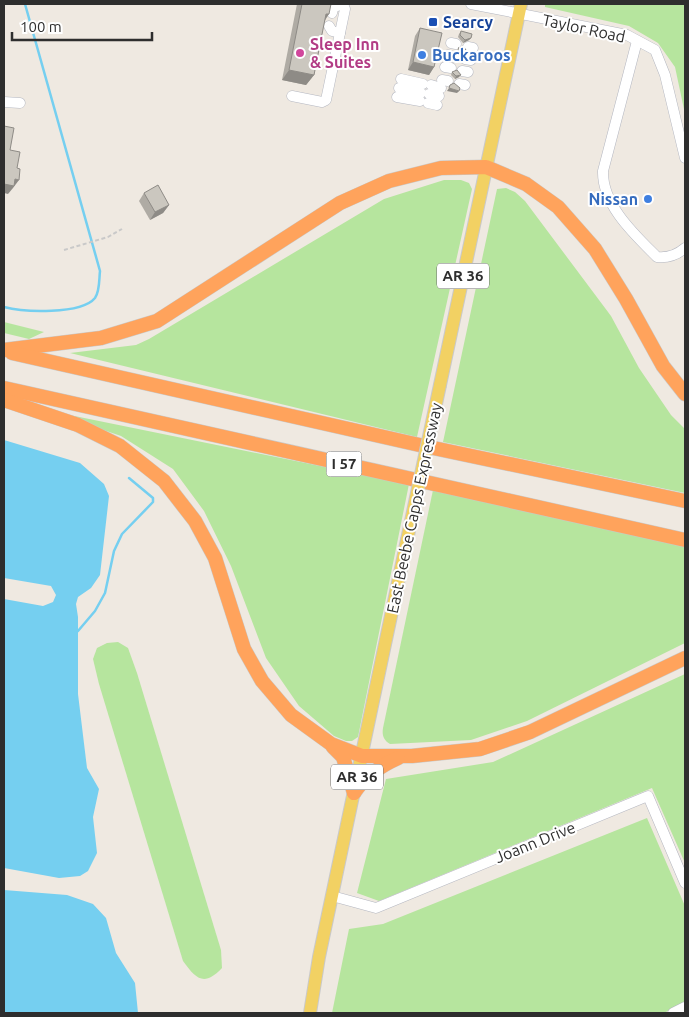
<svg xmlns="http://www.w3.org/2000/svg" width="689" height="1017" viewBox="0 0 689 1017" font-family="Ubuntu,sans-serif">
<rect width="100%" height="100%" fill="#efe9e1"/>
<!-- green -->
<g fill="#b6e59e">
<polygon points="545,4 685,4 685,114 675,67 658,43 629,26 545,7"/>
<polygon points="444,180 461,180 469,183 472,189 417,437 70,353 136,345 149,339 384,199"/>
<polygon points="506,188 515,192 525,201 611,316 639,368 671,415 685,429 685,493 443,442 497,189"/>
<polygon points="4,322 44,332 29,339 4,333"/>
<polygon points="45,410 409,484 358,737 352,741 346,741 334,736 299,706 266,658 231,566 204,511 173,469 121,436"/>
<path d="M433 490 685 546V643L527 721 471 740 390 744C383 740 382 735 383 728Z"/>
<path d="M118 642 128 648 137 673 221 950 222 968C204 987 196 979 183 961L99 684 93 659 97 648 107 643Z"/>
<polygon points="685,674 685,863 652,788 379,901 357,893 386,779 493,762"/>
<polygon points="647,818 685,906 685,1002 664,1013 332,1013 349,929 383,924"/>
</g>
<!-- water -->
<g fill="#75cff0">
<polygon points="4,440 80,463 104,484 109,496 100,575 91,588 78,597 76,604 78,617 78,694 87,768 99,789 93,817 97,853 88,871 80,876 59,878 4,868 4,599 43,606 53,602 56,595 51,586 4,578"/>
<polygon points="4,890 67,895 93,904 106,918 116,953 135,983 138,1013 4,1013"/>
</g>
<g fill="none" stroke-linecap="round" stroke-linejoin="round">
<!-- stream -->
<g stroke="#75cff0" stroke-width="2.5">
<path d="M4 307C23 312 81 315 95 298 100 291 99 279 100 271L25 4"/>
<polyline points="78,631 95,611 105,593 114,551 122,534 153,502 153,498 129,478"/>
</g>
<defs>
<g id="minor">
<polyline points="471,4 627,35 655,50 665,75 685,158"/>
<polyline points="332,13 333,8 341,4"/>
<polyline points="329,26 332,31 340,33"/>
<path d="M637 41 603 171C602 205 635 235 657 257 667 258 677 255 685 248"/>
<polyline points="451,43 456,44"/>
<polyline points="468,47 473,48"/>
<polyline points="448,55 454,57"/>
<polyline points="465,59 471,60"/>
<polyline points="445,67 451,68"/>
<polyline points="462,71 468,72"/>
<polyline points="401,79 423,84"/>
<polyline points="442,80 448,81"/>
<polyline points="459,84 465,85"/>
<polyline points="431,85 441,88"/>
<polyline points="399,88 421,93"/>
<polyline points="429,94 439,96"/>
<polyline points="292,96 322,102 326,100 345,9 343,4"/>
<polyline points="397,97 420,101"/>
<polyline points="4,102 20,103"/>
<polyline points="428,103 437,105"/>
<polyline points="332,896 376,908 648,796 685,883"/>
<polyline points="673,1013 685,1007"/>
</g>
<g id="major">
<polyline points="440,385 521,4"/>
<polyline points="310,1013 319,957 407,540"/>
</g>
<g id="highway">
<polyline points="4,350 101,338 157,321 340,203 389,181 441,168 486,167 526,184 558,207 595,249 626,299 663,366 685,394"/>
<polyline points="12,353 424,446 685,501"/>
<polyline points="4,388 685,540"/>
<polyline points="4,400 78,425 120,446 164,481 195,521 215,558 244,649 262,681 291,715 331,744 362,756 412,756 480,749 530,732 685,658"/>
<polyline points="333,747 343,757 354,793"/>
<path d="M354 793C365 776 380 766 398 758"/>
</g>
</defs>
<!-- minor casing -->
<use href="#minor" stroke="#b4b7c1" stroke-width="11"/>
<!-- major casing -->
<use href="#major" stroke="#c9c9c9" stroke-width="14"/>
<!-- highway casing -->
<use href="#highway" stroke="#c9c9c9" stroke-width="15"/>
<!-- path -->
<polyline stroke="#c9c9c9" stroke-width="2" stroke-dasharray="4 2.5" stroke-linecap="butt" points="64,250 108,237 122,229"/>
<!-- minor -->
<use href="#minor" stroke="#fff" stroke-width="10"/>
<!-- major -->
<use href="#major" stroke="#f2d163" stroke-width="12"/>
<!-- highway -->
<use href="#highway" stroke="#ffa35c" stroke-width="14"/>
<defs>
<polyline id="major-bridge" points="407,540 440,385"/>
</defs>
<!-- major-bridge casing -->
<use href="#major-bridge" stroke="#c9c9c9" stroke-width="14" stroke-linecap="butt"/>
<!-- major-bridge -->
<use href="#major-bridge" stroke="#f2d163" stroke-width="12"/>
</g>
<!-- wall -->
<g fill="#afaba4">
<polygon points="297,4 331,4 324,21 314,75 306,85 282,80"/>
<polygon points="420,28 434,67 429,75 408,70 415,36"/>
<polygon points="461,31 471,38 469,40 463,43 458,37 459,34"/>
<polygon points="458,48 466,50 464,52 460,54 457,51"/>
<polygon points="452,72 459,77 455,79 451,75"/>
<polygon points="144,193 169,205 163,213 150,220 139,201"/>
</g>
<!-- shaded-wall -->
<g fill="#8e8b86">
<polygon points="326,14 329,14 322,25"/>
<polygon points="471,38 469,40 463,43 465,40"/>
<polygon points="413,62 434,67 429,75 408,70"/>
<polygon points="289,70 314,75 306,85 282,80"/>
<polygon points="461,75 459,77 455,79 456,76"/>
<polygon points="449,88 459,91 457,93 447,91"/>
<polygon points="15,179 19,180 13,188 8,194 4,193 4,184"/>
<polygon points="169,205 163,213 150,220 155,212"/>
</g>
<!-- building -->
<g fill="#cbc7bf" stroke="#8e8b86">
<polygon points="302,4 331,4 329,14 326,14 314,75 289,70"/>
<polygon points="420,28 442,33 434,67 413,62"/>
<polygon points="461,31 472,34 471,38 465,40 460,35"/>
<polygon points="463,46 466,50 462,52 458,48"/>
<polygon points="457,70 461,75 456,76 452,72"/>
<polygon points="454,83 460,88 459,91 449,88 450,85"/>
<polygon points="4,126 14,128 10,150 20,152 17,168 20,169 19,180 15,179 14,186 4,184"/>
<polygon points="158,185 169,205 155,212 144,193"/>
</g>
<!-- markers -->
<rect fill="#1a4fb4" stroke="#fff" stroke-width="2" x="428" y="17" width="10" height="10" rx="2.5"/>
<circle fill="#d1479c" stroke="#fff" stroke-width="2" cx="300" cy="53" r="5"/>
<g fill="#3f7fe0" stroke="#fff" stroke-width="2">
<circle cx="422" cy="55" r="5"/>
<circle cx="648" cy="199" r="5"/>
</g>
<g text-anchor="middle" stroke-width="4" stroke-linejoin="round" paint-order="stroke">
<!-- shield labels -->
<g fill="#fff" stroke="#6d6d6d" stroke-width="1">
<rect x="437" y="263.5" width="52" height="25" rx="4"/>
<rect x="326.5" y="451.5" width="35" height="25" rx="4"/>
<rect x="331" y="764.5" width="52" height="25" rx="4"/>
</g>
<g font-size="15" font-weight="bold" fill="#2e2e2e">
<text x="463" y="281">AR 36</text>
<text x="344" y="469">I 57</text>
<text x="357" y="782">AR 36</text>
</g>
<!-- transit labels -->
<g font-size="16" font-weight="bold" fill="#164399" stroke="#fff" text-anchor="start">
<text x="443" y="28">Searcy</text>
</g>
<!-- street labels -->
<g font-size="16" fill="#2e2e2e" stroke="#fff">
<text transform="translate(584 28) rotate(12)" y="6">Taylor Road</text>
<text transform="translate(414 508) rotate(-78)" y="6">East Beebe Capps Expressway</text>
<text transform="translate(535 842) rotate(-22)" y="6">Joann Drive</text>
</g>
<!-- hotel labels -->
<g font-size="16" font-weight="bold" fill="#b23c85" stroke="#fff" text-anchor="start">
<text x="310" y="50">Sleep Inn<tspan x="310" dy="18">&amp; Suites</tspan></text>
</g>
<!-- shop labels -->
<g font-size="16" font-weight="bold" fill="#366cbe" stroke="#fff" text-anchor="start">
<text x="432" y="61">Buckaroos</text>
<text x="638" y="205" text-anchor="end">Nissan</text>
</g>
</g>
<!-- border -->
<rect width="689" height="1017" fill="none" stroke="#2e2e2e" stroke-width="10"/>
<!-- scale -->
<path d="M12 32v8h140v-8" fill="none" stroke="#2e2e2e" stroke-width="2.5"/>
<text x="20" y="32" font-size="15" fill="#2e2e2e" stroke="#ffffff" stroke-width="4" paint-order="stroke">100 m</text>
</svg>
